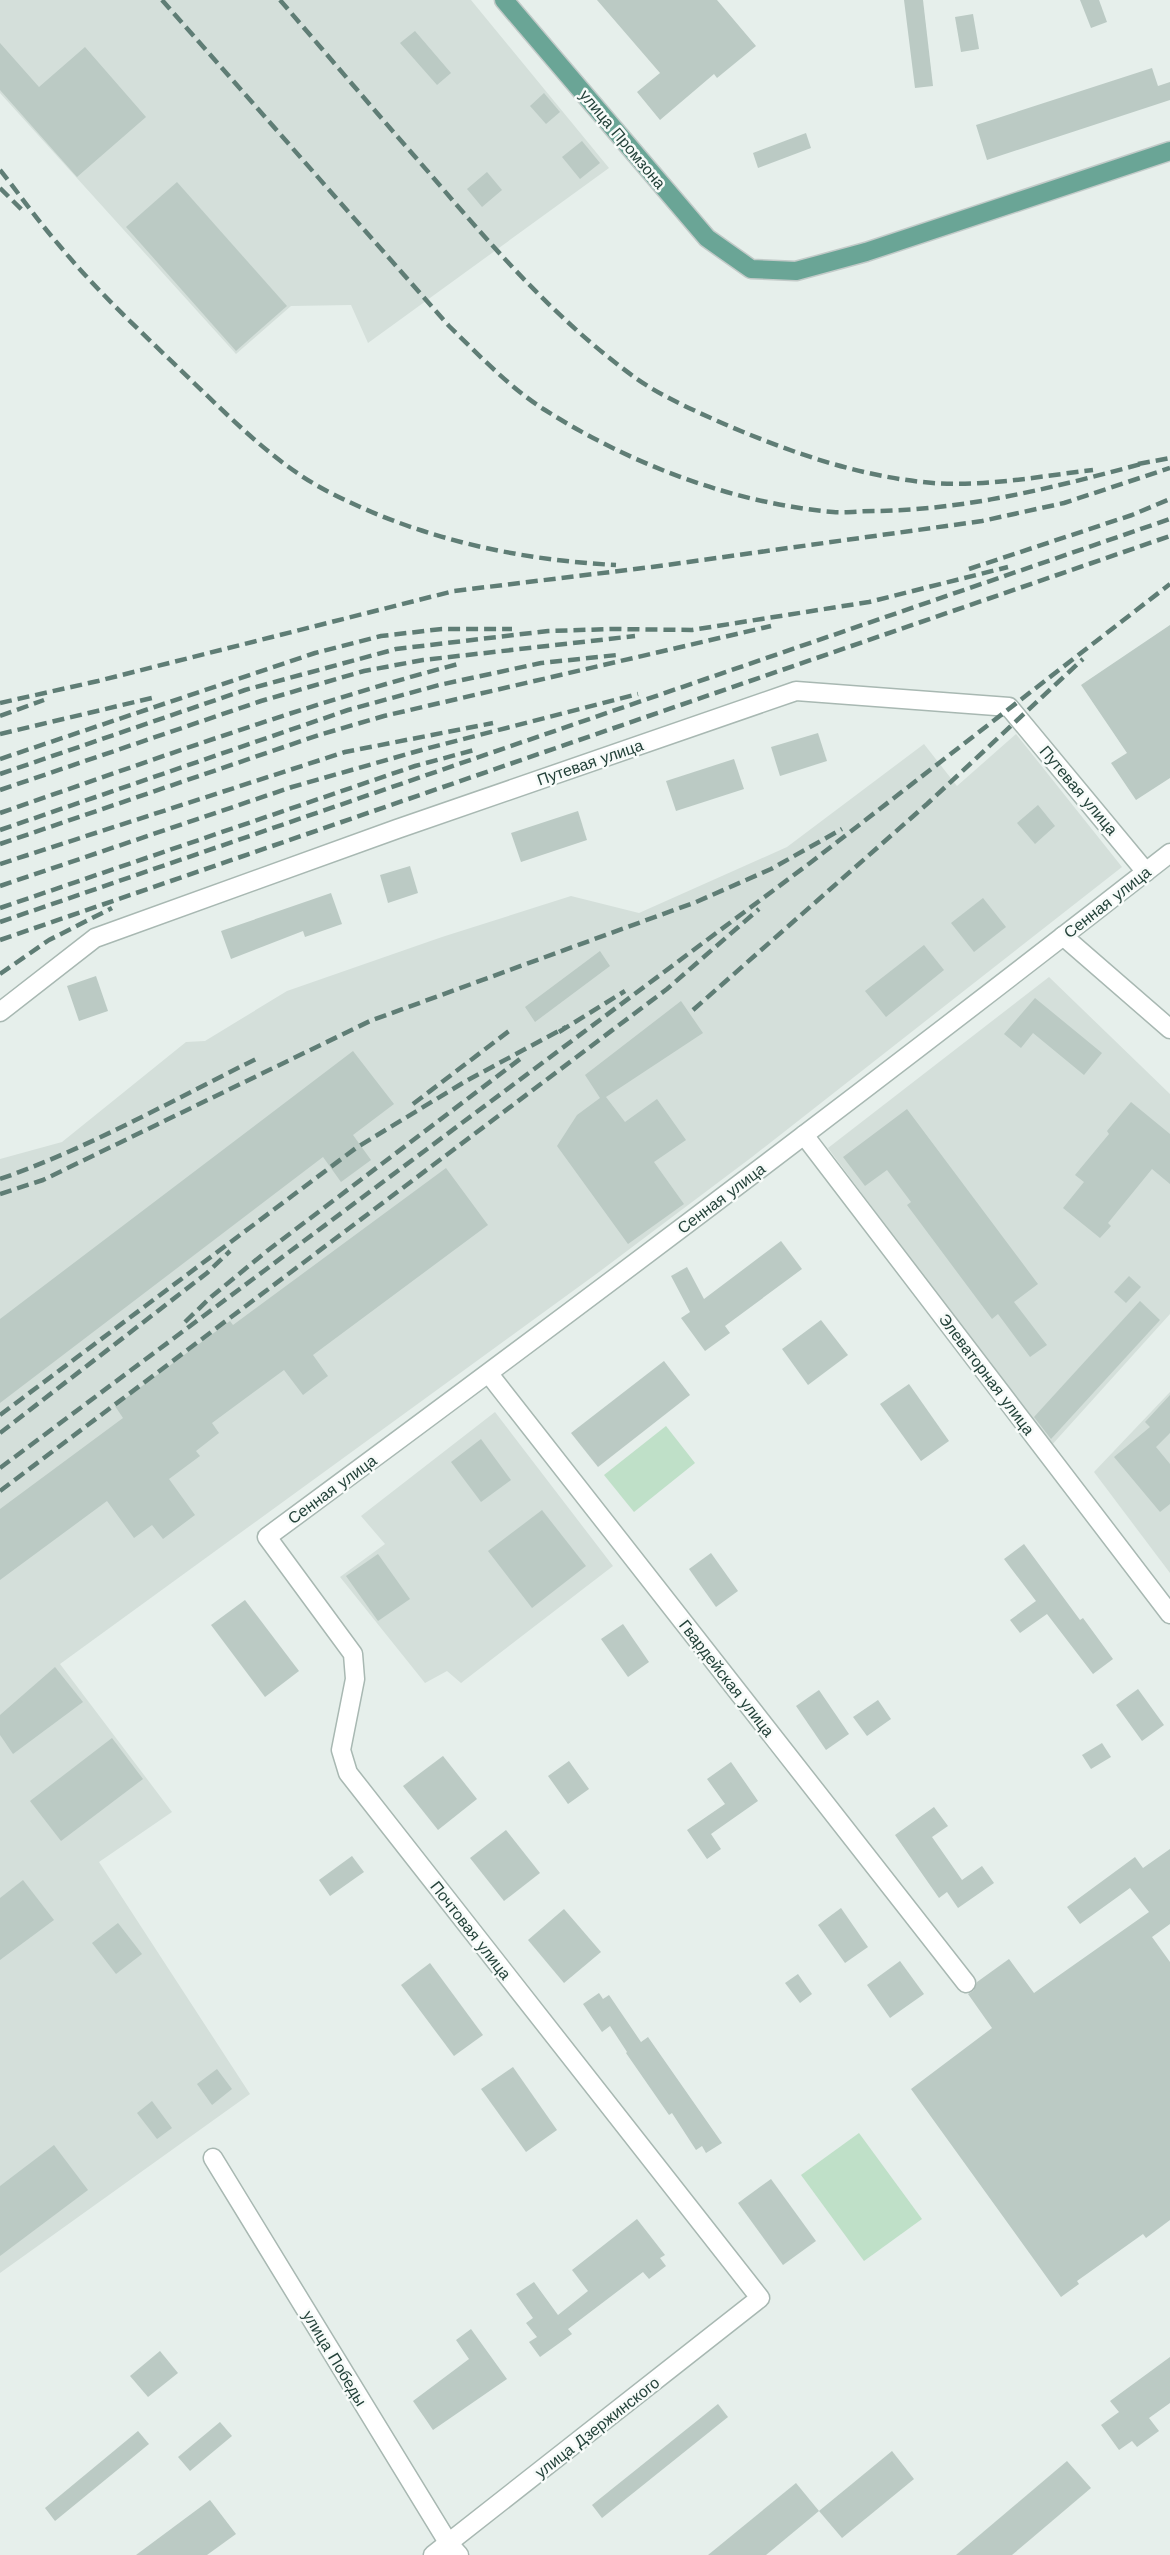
<svg xmlns="http://www.w3.org/2000/svg" width="1170" height="2555" viewBox="0 0 1170 2555" font-family="'Work Sans',sans-serif">
<rect width="100%" height="100%" fill="#e6efeb"/>
<!-- built -->
<g fill="#d4dfda">
<polygon points="0,0 471,0 609,168 368,343 351,305 291,306 236,354 0,93"/>
<polygon points="1016,734 1122,867 752,1157 599,1272 60,1664 172,1812 99,1862 250,2094 0,2273 0,1159 62,1142 186,1042 205,1041 287,991 442,937 571,896 639,913 787,847 924,744 957,786"/>
<polygon points="1049,977 1170,1094 1170,1314 1050,1447 828,1148"/>
<polygon points="1170,1392 1170,1573 1094,1472"/>
<polygon points="495,1412 613,1566 461,1683 447,1671 425,1683 340,1577 385,1544 361,1516"/>
</g>
<!-- green -->
<g fill="#bfe0c8">
<polygon points="666,1426 695,1463 634,1512 604,1475"/>
<polygon points="859,2133 922,2219 864,2261 801,2175"/>
</g>
<!-- building -->
<g fill="#bbcac4">
<polygon points="597,0 717,0 756,46 717,78 714,74 660,120 637,92 660,73"/>
<polygon points="904,0 923,0 933,86 915,88"/>
<polygon points="1080,0 1099,0 1107,22 1091,28"/>
<polygon points="973,14 979,49 961,52 955,17"/>
<polygon points="415,31 451,73 437,85 400,43"/>
<polygon points="0,43 39,87 85,47 146,117 77,177 0,90"/>
<polygon points="1152,68 1158,86 1170,82 1170,100 987,160 976,125"/>
<polygon points="544,93 560,112 546,124 530,106"/>
<polygon points="806,133 811,148 758,168 753,153"/>
<polygon points="582,141 600,163 580,179 562,157"/>
<polygon points="487,172 502,190 482,207 467,189"/>
<polygon points="177,182 287,306 236,351 126,227"/>
<polygon points="1170,625 1170,778 1136,800 1111,763 1127,753 1081,685"/>
<polygon points="818,733 827,761 780,776 771,747"/>
<polygon points="734,759 744,789 676,811 666,781"/>
<polygon points="1038,805 1055,826 1035,844 1017,823"/>
<polygon points="578,811 587,840 521,862 511,833"/>
<polygon points="410,866 418,893 388,903 380,875"/>
<polygon points="331,893 342,924 305,937 303,931 231,959 221,931"/>
<polygon points="983,898 1006,927 974,952 951,923"/>
<polygon points="924,945 944,970 886,1017 865,991"/>
<polygon points="600,951 610,966 535,1022 525,1007"/>
<polygon points="96,976 108,1011 79,1021 67,986"/>
<polygon points="1035,998 1102,1053 1084,1075 1033,1033 1021,1048 1004,1034"/>
<polygon points="681,1001 703,1033 606,1097 625,1122 657,1099 686,1140 654,1162 684,1204 628,1244 557,1146 577,1115 600,1098 585,1075"/>
<polygon points="353,1051 394,1104 353,1135 371,1160 341,1182 323,1157 0,1403 0,1319"/>
<polygon points="1131,1102 1170,1134 1170,1184 1152,1169 1108,1223 1111,1226 1100,1238 1063,1208 1084,1182 1075,1175 1109,1134 1107,1131"/>
<polygon points="907,1109 1038,1284 1014,1302 1047,1345 1030,1357 998,1314 992,1319 907,1205 911,1202 887,1170 865,1186 843,1157"/>
<polygon points="446,1168 488,1225 313,1355 328,1376 303,1395 284,1370 212,1423 219,1433 196,1451 200,1456 169,1479 195,1515 163,1539 152,1525 134,1538 107,1501 0,1580 0,1509 123,1418 115,1406 230,1321 233,1325"/>
<polygon points="781,1241 802,1269 725,1326 730,1333 705,1351 681,1318 690,1312 671,1276 687,1267 704,1299"/>
<polygon points="1129,1276 1141,1287 1126,1303 1114,1292"/>
<polygon points="1140,1301 1160,1320 1051,1439 1034,1417"/>
<polygon points="821,1320 848,1355 808,1385 782,1349"/>
<polygon points="664,1361 690,1395 598,1467 571,1433"/>
<polygon points="909,1384 949,1441 921,1461 880,1404"/>
<polygon points="1170,1395 1170,1433 1156,1447 1170,1464 1170,1504 1160,1512 1114,1457 1150,1427 1145,1422"/>
<polygon points="481,1439 511,1480 481,1502 451,1462"/>
<polygon points="542,1510 586,1566 532,1608 488,1551"/>
<polygon points="1024,1544 1080,1620 1083,1618 1113,1659 1093,1674 1047,1614 1020,1633 1010,1620 1036,1601 1004,1559"/>
<polygon points="711,1553 738,1591 716,1607 689,1569"/>
<polygon points="378,1554 410,1599 378,1621 346,1576"/>
<polygon points="245,1600 299,1671 265,1697 211,1625"/>
<polygon points="623,1624 649,1662 628,1677 601,1639"/>
<polygon points="55,1667 83,1702 13,1754 0,1735 0,1715"/>
<polygon points="1138,1689 1164,1725 1142,1741 1116,1705"/>
<polygon points="819,1690 849,1734 826,1750 796,1706"/>
<polygon points="878,1700 891,1719 867,1736 853,1717"/>
<polygon points="112,1738 143,1779 61,1841 30,1801"/>
<polygon points="1102,1743 1111,1757 1091,1769 1082,1755"/>
<polygon points="443,1756 477,1799 438,1830 403,1786"/>
<polygon points="569,1761 589,1789 568,1804 548,1776"/>
<polygon points="731,1762 758,1801 711,1834 721,1849 707,1859 687,1830 725,1804 707,1779"/>
<polygon points="934,1807 948,1826 932,1837 962,1880 982,1866 994,1883 958,1908 947,1892 939,1898 895,1835"/>
<polygon points="506,1830 540,1873 504,1901 470,1858"/>
<polygon points="1170,1849 1170,1924 1152,1937 1170,1962 1170,2220 1146,2238 1143,2234 1077,2281 1079,2284 1061,2297 911,2089 992,2028 968,1994 973,1991 977,1982 1009,1959 1034,1993 1149,1912 1130,1888 1080,1924 1067,1907 1135,1857 1143,1868"/>
<polygon points="352,1856 364,1872 330,1896 319,1880"/>
<polygon points="23,1880 54,1920 0,1960 0,1898"/>
<polygon points="841,1908 868,1947 845,1963 818,1925"/>
<polygon points="564,1909 601,1952 564,1983 528,1940"/>
<polygon points="118,1923 142,1954 116,1974 92,1943"/>
<polygon points="900,1961 924,1994 890,2018 867,1985"/>
<polygon points="430,1963 483,2035 454,2056 401,1985"/>
<polygon points="798,1974 812,1994 800,2003 785,1983"/>
<polygon points="599,1993 603,1999 609,1995 641,2042 648,2037 722,2143 706,2153 702,2146 696,2150 672,2113 669,2115 626,2053 627,2052 610,2026 602,2032 583,2004"/>
<polygon points="513,2067 557,2130 526,2152 481,2089"/>
<polygon points="217,2069 232,2089 212,2105 197,2084"/>
<polygon points="152,2101 172,2128 157,2139 137,2113"/>
<polygon points="54,2145 88,2190 0,2256 0,2186"/>
<polygon points="771,2179 816,2241 783,2265 738,2203"/>
<polygon points="637,2219 665,2255 660,2258 666,2266 649,2279 643,2272 568,2329 572,2334 540,2357 529,2342 537,2337 526,2323 533,2318 516,2294 534,2282 558,2315 588,2291 572,2270"/>
<polygon points="471,2329 507,2379 433,2430 413,2401 469,2359 456,2340"/>
<polygon points="160,2351 178,2373 148,2397 130,2376"/>
<polygon points="1170,2357 1170,2403 1149,2418 1159,2431 1137,2447 1132,2441 1119,2450 1101,2425 1119,2412 1110,2401"/>
<polygon points="718,2404 728,2417 602,2518 592,2505"/>
<polygon points="220,2422 232,2436 190,2471 178,2457"/>
<polygon points="138,2431 149,2444 55,2521 45,2508"/>
<polygon points="892,2451 914,2479 842,2538 819,2511"/>
<polygon points="1067,2461 1091,2488 1012,2555 956,2555"/>
<polygon points="796,2483 819,2511 766,2555 708,2555"/>
<polygon points="210,2500 236,2534 207,2555 136,2555"/>
</g>
<g fill="none" stroke-linecap="round" stroke-linejoin="round">
<defs>
<g id="minor">
<polyline points="1063,936 1170,1029"/>
<polyline points="0,1012 95,938 397,829 796,691 1009,707 1146,872"/>
<polyline points="804,1135 1170,1614"/>
<polyline points="489,1374 966,1983"/>
<polyline points="213,2158 449,2544 459,2555"/>
<path d="M433 2555 760 2298 348 1773 341 1750 355 1679 353 1654 267 1537C571 1313 873 1085 1170 853"/>
</g>
<polyline id="major" points="504,0 707,238 751,269 796,271 866,252 1170,151"/>
</defs>
<!-- minor casing -->
<use href="#minor" stroke="#a8b8b2" stroke-width="21"/>
<!-- major casing -->
<use href="#major" stroke="#c2cac8" stroke-width="21"/>
<!-- minor -->
<use href="#minor" stroke="#fff" stroke-width="18"/>
<!-- major -->
<use href="#major" stroke="#6aa596" stroke-width="18"/>
<!-- rail -->
<g stroke="#5f7d75" stroke-width="4.5" stroke-dasharray="12 6" stroke-linecap="butt">
<path d="M162 0 449 326C479 355 510 388 545 410 630 464 732 503 833 512 846 513 860 511 874 511 967 510 1056 487 1145 463"/>
<path d="M280 0C330 58 380 117 431 175 494 249 558 322 637 379 663 397 693 410 722 423 789 452 860 477 933 483 986 487 1041 476 1093 470"/>
<path d="M0 170C20 195 38 221 59 245 100 295 149 339 195 384 236 423 278 466 329 492 418 538 516 560 616 565"/>
<polyline points="0,188 23,211"/>
<polyline points="1138,464 1170,458"/>
<polyline points="969,569 1132,515 1170,499"/>
<polyline points="0,703 98,681 454,591 652,567 982,521 1064,503 1170,468"/>
<polyline points="0,716 44,700"/>
<polyline points="0,734 156,697"/>
<polyline points="0,759 315,653 381,636 442,629 512,629"/>
<polyline points="0,774 245,690 396,649 548,631 612,629 692,630 869,602 1008,567"/>
<polyline points="0,790 261,701 364,671 423,660 635,636"/>
<path d="M0 813C153 760 305 704 462 663"/>
<polyline points="0,830 348,710 439,685 541,663 617,655"/>
<polyline points="0,844 319,735 384,716 771,626"/>
<polyline points="0,864 345,752 493,723"/>
<polyline points="0,886 292,787 425,749 638,694"/>
<polyline points="0,908 415,766 474,750"/>
<polyline points="0,922 1170,519"/>
<polyline points="0,940 1170,536"/>
<polyline points="0,974 49,940 112,908"/>
<polyline points="693,1010 927,804 1083,659"/>
<polyline points="559,1032 625,991"/>
<polyline points="413,1104 509,1031"/>
<path d="M0 1179C87 1149 175 1099 258 1058"/>
<polyline points="0,1194 43,1180 370,1021 696,902 771,869 842,829"/>
<polyline points="185,1322 211,1297 267,1251 520,1059"/>
<polyline points="0,1415 356,1148 466,1081 566,1027"/>
<polyline points="0,1433 207,1273 230,1251"/>
<polyline points="0,1468 810,863 1170,584"/>
<polyline points="0,1491 667,989 759,909"/>
</g>
</g>
<g text-anchor="middle" stroke-width="5" stroke-linejoin="round" paint-order="stroke">
<!-- street labels -->
<g font-size="16" fill="#24423a" stroke="#f7fbf9">
<text transform="translate(623 139) rotate(50)" y="6">улица Промзона</text>
<text transform="translate(590 762) rotate(-19)" y="6">Путевая улица</text>
<text transform="translate(1079 790) rotate(50)" y="6">Путевая улица</text>
<text transform="translate(1107 902) rotate(-38)" y="6">Сенная улица</text>
<text transform="translate(721 1198) rotate(-37)" y="6">Сенная улица</text>
<text transform="translate(987 1374) rotate(53)" y="6">Элеваторная улица</text>
<text transform="translate(332 1489) rotate(-36)" y="6">Сенная улица</text>
<text transform="translate(727 1678) rotate(52)" y="6">Гвардейская улица</text>
<text transform="translate(471 1930) rotate(52)" y="6">Почтовая улица</text>
<text transform="translate(335 2358) rotate(59)" y="6">улица Победы</text>
<text transform="translate(597 2427) rotate(-38)" y="6">улица Дзержинского</text>
</g>
</g>
</svg>
